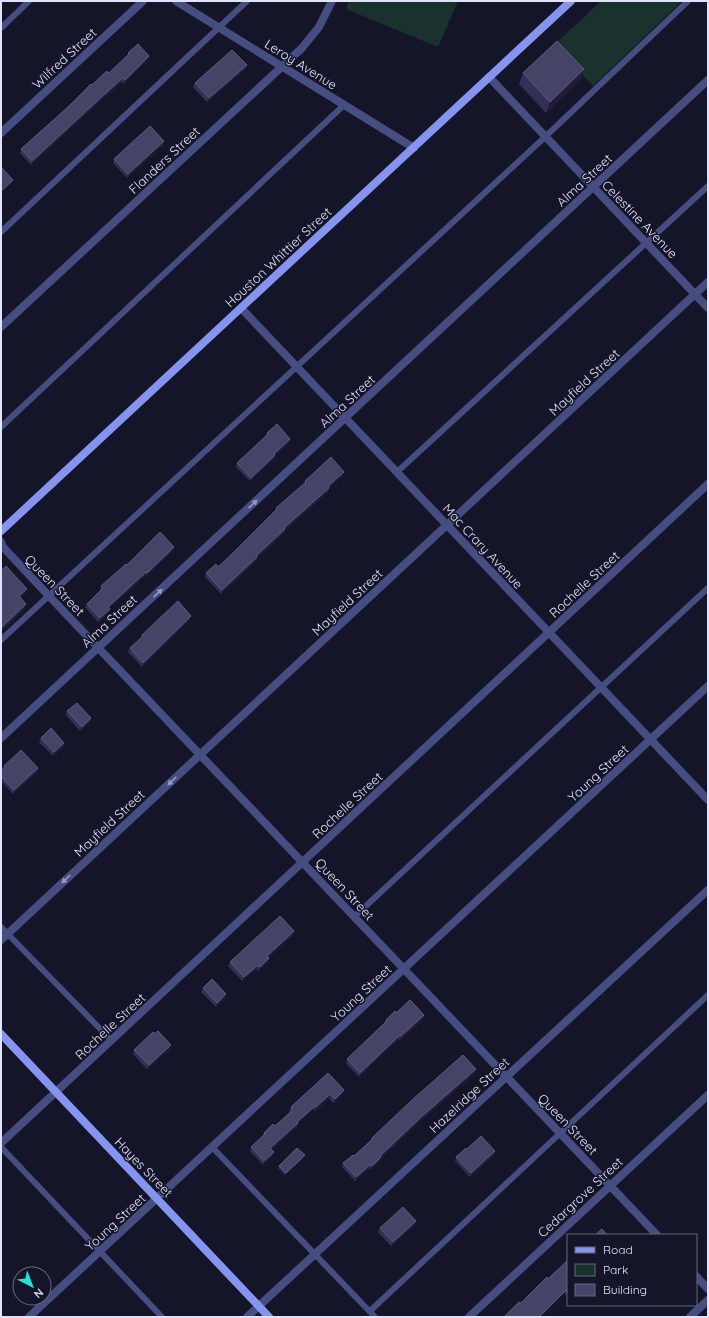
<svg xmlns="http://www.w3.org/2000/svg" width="709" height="1318" viewBox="0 0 709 1318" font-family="Quicksand,sans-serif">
<rect width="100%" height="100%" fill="#151529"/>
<!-- green -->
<g fill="#19322d">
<polygon points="349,1 458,1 438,47 346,9"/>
<polygon points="601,1 682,1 593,86 554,45"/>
</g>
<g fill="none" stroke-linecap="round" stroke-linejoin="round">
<!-- lane -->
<g stroke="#464e81" stroke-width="6">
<polyline points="1,28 29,1"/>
<polyline points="1,232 247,1"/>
<polyline points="1,427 344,105"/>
<polyline points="397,472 708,186"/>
<polyline points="1,640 545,137 688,1"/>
<polyline points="354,917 708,588"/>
<polyline points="1,927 111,1040"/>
<polyline points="1,1147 162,1317"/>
<polyline points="212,1147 375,1317"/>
<polyline points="370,1311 708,995"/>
</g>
<!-- street -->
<g stroke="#464e81" stroke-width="8">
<polyline points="176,1 414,148"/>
<polyline points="489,77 708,308"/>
<polyline points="1,133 143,1"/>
<polyline points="241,308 708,800"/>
<polyline points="1,327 302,48 319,27 332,1"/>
<polyline points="1,542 3,547 49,596 657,1235"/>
<polyline points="1,738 708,80"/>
<polyline points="1,940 708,282"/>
<polyline points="1,1143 708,484"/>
<polyline points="696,1276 708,1289"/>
<polyline points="29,1317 708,686"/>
<polyline points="247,1317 708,890"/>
<polyline points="469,1317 708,1095"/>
<polyline points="690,1317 708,1300"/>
</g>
<!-- secondary -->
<g stroke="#8594ee" stroke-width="8">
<polyline points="1,531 571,1"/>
<polyline points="1,1034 269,1317"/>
</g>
</g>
<!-- wall -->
<g fill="#323054">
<polygon points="128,53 149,56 147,60 123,84 122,82 107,95 106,95 31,165 20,153 21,149 67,108 109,73 127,56"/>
<polygon points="247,65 245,69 207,102 193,87 195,83"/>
<polygon points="584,69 580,80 546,113 519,84 523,73"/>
<polygon points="163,145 127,178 113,163 114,159"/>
<polygon points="267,433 289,443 275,455 274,459 250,481 236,467 237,463 266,436"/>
<polygon points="343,475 329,488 328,492 285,530 284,533 257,558 256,561 221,594 205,577 206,573 218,567 231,555 275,511 276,508 304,484 305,481"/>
<polygon points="172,551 145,577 145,576 109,608 110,609 108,613 98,622 85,607 87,604 100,591 100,590 101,586 127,565"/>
<polygon points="190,619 142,667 128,652 130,648 141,638 142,635"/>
<polygon points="67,711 90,722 80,731 66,715"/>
<polygon points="41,738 64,743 63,747 53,756 39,742"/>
<polygon points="4,766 38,768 37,772 13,794 1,781 1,771 2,770"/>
<polygon points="294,931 293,935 268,957 268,962 258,971 256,969 242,981 228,966 230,962"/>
<polygon points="203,988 225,998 216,1007 201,992"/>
<polygon points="396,1013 424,1015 423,1019 400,1040 398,1039 359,1077 346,1063 347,1059 384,1023 386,1020"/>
<polygon points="170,1049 147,1069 133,1054 134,1050"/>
<polygon points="328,1073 344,1090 343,1094 333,1103 329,1098 315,1111 313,1109 298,1123 297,1127 271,1150 272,1156 263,1165 250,1151 251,1147 262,1137 264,1133 275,1126 290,1112 289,1111 291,1107"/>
<polygon points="475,1073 419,1122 381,1158 380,1161 370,1170 369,1168 355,1181 342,1167 343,1163 354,1156 370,1141 372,1138"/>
<polygon points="467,1149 494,1155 470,1177 455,1161 456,1157"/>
<polygon points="304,1157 285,1175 278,1168 279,1166"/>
<polygon points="416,1221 414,1225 391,1246 378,1232 380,1228"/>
<polygon points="568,1260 568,1293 566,1295 564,1293 541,1317 504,1317 521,1303"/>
</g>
<!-- shaded-wall -->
<g fill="#1f1d3b">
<polygon points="149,56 147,60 123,84 125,80"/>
<polygon points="247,65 245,69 207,102 209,98"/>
<polygon points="584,69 580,80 546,113 550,102"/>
<polygon points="123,78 122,82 107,95 108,91"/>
<polygon points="108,91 106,95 31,165 32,161"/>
<polygon points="164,141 163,145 127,178 128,174"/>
<polygon points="13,180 11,184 1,193 1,191"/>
<polygon points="290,439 289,443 275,455 274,459 250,481 251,478 274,454"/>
<polygon points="344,472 343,475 329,488 328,492 285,530 284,533 257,558 256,561 221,594 222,590 284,528"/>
<polygon points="174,547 172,551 145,577 147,573"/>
<polygon points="146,572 145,576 106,611 108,607"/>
<polygon points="27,589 25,594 17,602 19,596"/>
<polygon points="26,604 24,610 1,632 1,628"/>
<polygon points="110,609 108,613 98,622 100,618"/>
<polygon points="191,616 190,619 142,667 143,663"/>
<polygon points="91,718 90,722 80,731 82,727"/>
<polygon points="64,743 63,747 53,756 54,752"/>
<polygon points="38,768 37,772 13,794 14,790"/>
<polygon points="294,931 293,935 266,960 267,956"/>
<polygon points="269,958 268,962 258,971 260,967"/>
<polygon points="258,965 256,969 242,981 244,977"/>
<polygon points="226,994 225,998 216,1007 217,1003"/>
<polygon points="424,1015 423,1019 400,1040 401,1036"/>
<polygon points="400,1035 398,1039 359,1077 360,1073"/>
<polygon points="171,1045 170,1049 147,1069 149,1065"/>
<polygon points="476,1069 475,1073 419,1122 381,1158 380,1161 370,1170 372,1166 380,1156 420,1118"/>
<polygon points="344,1090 343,1094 333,1103 335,1099"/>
<polygon points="330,1094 329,1098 315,1111 316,1107"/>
<polygon points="315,1106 313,1109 295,1126 297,1122"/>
<polygon points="298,1123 297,1127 269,1152 270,1148"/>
<polygon points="495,1151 494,1155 470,1177 471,1173"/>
<polygon points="274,1152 272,1156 263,1165 264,1161"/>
<polygon points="305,1155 304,1157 285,1175 286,1173"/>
<polygon points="371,1164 369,1168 355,1181 356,1177"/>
<polygon points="416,1221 414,1225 391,1246 393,1242"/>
<polygon points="566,1290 564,1293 541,1317 539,1317"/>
</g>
<!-- building -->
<g fill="#454366" stroke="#5d5c7d">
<polygon points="557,41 584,69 550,102 523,73"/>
<polygon points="138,44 149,56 125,80 123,78 108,91 32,161 21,149 67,108 91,84 92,85 107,71 109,73 129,54 128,53"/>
<polygon points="232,50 247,65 209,98 195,83"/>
<polygon points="150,126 164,141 128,174 114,159"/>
<polygon points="2,168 13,180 1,191 1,169"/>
<polygon points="277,424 290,439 274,454 275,455 251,478 237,463 268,434 267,433"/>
<polygon points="331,457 344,472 328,486 329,488 284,528 285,529 256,556 257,557 222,590 206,573 216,564 218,567 231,555 277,509 276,508 306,482 305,481"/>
<polygon points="160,532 174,547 147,573 146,572 108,607 110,609 100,618 87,604 103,588 101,586 126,564 127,565"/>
<polygon points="6,566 27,589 19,596 26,604 1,628 1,571"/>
<polygon points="178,601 191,616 143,663 130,648 143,636 142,635"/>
<polygon points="77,703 91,718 82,727 67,711"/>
<polygon points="51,728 64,743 54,752 41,738"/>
<polygon points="21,750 38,768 14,790 1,776 1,771 5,768 4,766"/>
<polygon points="280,916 294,931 267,956 269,958 260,967 258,965 244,977 230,962"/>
<polygon points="212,979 226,994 217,1003 203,988"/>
<polygon points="410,1000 424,1015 401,1036 400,1035 360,1073 347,1059 387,1021 386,1020 395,1011 396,1013"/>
<polygon points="158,1031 171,1045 149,1065 134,1050 153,1032 154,1034"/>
<polygon points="463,1055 476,1069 420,1118 380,1156 381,1157 372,1166 371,1164 356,1177 343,1163 353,1155 354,1156 373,1139 372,1138 412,1100"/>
<polygon points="328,1073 344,1090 335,1099 330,1094 316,1107 315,1106 297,1122 298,1123 270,1148 274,1152 264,1161 251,1147 265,1134 264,1133 273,1124 275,1126 293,1110 291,1107"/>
<polygon points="481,1136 495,1151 471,1173 456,1157 466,1148 467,1149"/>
<polygon points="297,1148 305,1155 286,1173 279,1166"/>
<polygon points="403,1207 416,1221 393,1242 380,1228"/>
<polygon points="602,1229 607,1235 595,1235"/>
<polygon points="568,1260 568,1290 567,1291 566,1290 539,1317 504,1317 519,1302 521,1303 547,1277 548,1279"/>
</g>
<!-- one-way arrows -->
<defs><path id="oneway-solid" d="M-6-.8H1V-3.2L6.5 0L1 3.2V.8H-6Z"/></defs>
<g fill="#9498be">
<use href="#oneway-solid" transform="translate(253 504) rotate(-43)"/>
<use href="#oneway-solid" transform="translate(158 593) rotate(-43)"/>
<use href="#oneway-solid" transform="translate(172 781) rotate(137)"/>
<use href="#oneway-solid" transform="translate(66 879) rotate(137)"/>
</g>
<g text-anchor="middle" stroke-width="3" stroke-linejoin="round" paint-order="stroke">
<!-- street labels -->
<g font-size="13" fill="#e1e2fb" stroke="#151529">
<text transform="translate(64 58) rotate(-43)" y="5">Wilfred Street</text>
<text transform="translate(301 64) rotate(32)" y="5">Leroy Avenue</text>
<text transform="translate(164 160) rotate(-43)" y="5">Flanders Street</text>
<text transform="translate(584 180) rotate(-43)" y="5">Alma Street</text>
<text transform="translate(640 219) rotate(46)" y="5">Celestine Avenue</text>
<text transform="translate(278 257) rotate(-43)" y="5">Houston Whittier Street</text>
<text transform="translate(584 382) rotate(-43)" y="5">Mayfield Street</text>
<text transform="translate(347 401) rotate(-43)" y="5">Alma Street</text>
<text transform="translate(483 546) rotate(47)" y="5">Mac Crary Avenue</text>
<text transform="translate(584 584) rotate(-43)" y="5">Rochelle Street</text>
<text transform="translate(55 585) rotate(46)" y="5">Queen Street</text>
<text transform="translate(347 602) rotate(-43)" y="5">Mayfield Street</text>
<text transform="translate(109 621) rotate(-43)" y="5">Alma Street</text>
<text transform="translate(598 773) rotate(-43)" y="5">Young Street</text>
<text transform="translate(347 805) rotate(-43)" y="5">Rochelle Street</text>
<text transform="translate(109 823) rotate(-43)" y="5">Mayfield Street</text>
<text transform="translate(345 889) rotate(47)" y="5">Queen Street</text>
<text transform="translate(361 993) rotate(-43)" y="5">Young Street</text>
<text transform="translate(110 1026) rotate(-43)" y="5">Rochelle Street</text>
<text transform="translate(469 1095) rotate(-43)" y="5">Hazelridge Street</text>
<text transform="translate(568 1124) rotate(46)" y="5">Queen Street</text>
<text transform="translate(144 1167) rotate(46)" y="5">Hayes Street</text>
<text transform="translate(580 1197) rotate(-43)" y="5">Cedargrove Street</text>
<text transform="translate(115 1222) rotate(-43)" y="5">Young Street</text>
</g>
</g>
<!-- border -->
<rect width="709" height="1318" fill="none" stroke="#e1e2fb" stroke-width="4"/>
<!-- legend -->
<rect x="567" y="1234" width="130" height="72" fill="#151529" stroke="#67677d"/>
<rect x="575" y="1247" width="20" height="6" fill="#8594ee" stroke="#67677d"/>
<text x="603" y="1254" font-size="12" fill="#e1e2fb">Road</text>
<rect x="575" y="1264" width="20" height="12" fill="#19322d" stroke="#67677d"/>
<text x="603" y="1274" font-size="12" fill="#e1e2fb">Park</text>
<rect x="575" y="1284" width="20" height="12" fill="#454366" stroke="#67677d"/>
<text x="603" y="1294" font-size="12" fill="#e1e2fb">Building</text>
<!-- north arrow -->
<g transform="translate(32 1286) rotate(138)"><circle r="19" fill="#151529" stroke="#67677d"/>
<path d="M0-3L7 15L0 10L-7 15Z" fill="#27e0d4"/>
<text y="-6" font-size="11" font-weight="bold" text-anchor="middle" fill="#e1e2fb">N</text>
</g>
</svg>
